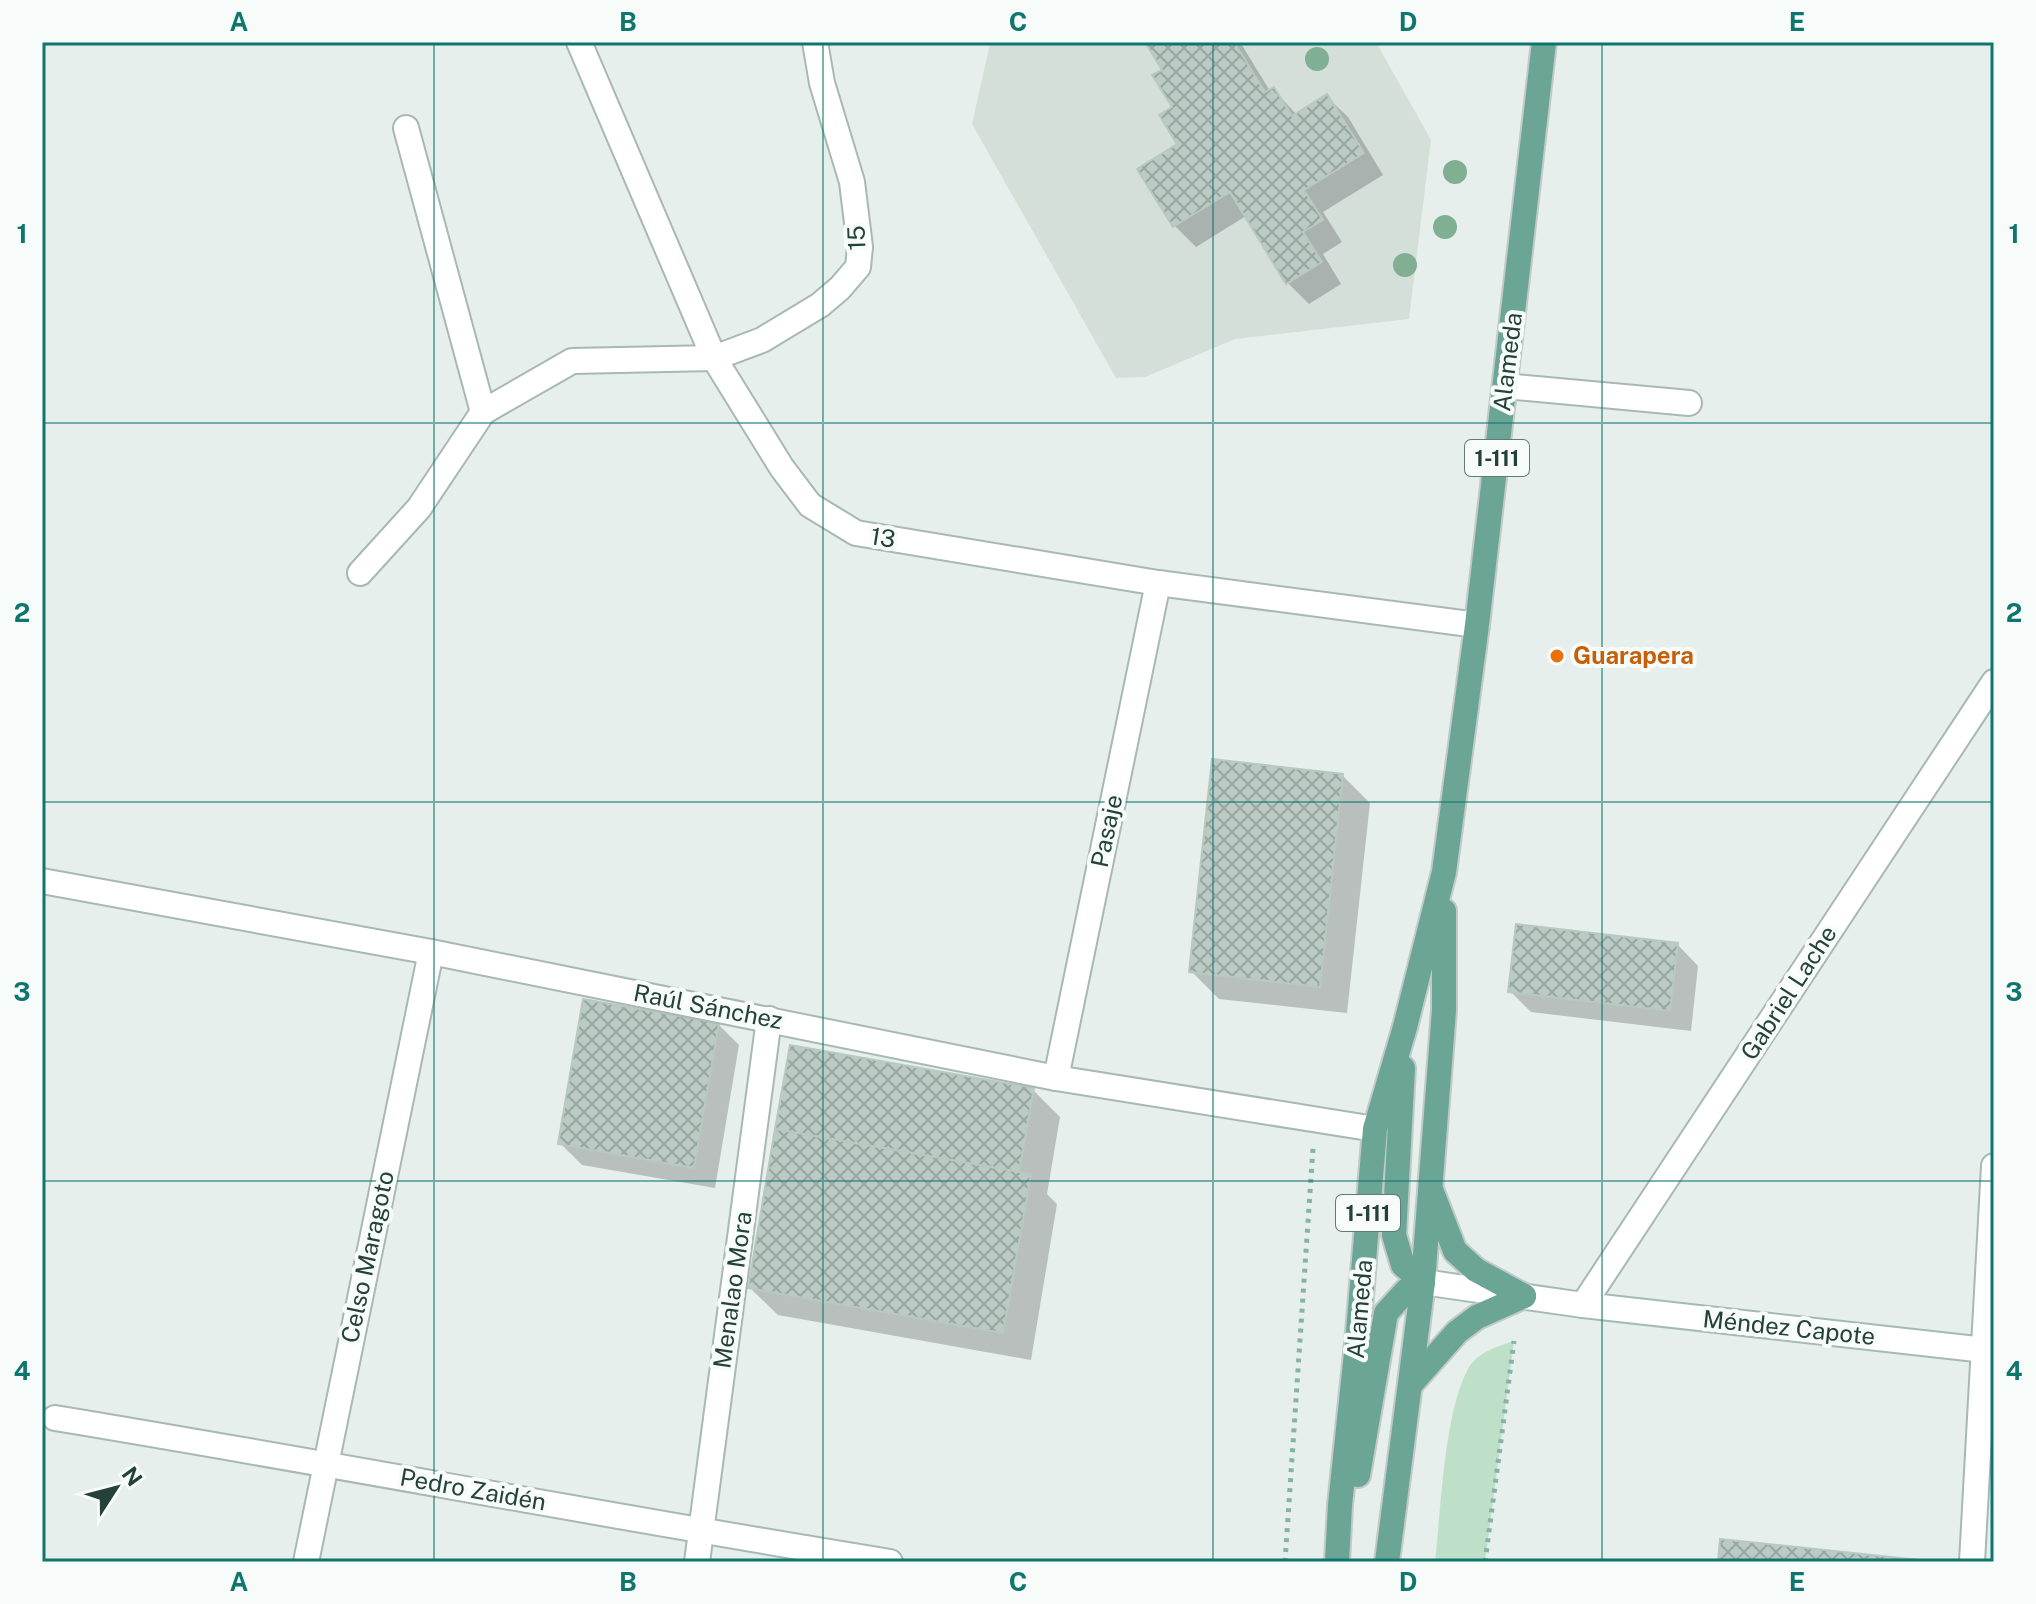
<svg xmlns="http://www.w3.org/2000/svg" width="2036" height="1604" viewBox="0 0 2036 1604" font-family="'Public Sans',sans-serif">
<defs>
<pattern id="building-cross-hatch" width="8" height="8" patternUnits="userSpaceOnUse" patternTransform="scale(2)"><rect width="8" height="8" fill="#bbcac4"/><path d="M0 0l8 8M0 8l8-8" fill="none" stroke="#98a6a0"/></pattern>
</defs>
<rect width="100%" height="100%" fill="#e6efeb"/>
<!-- built -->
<polygon fill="#d4dfda" points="993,42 1376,42 1431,140 1409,319 1235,339 1145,377 1116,378 972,124 990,44"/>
<!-- grass -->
<path fill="#bfe0c8" d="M1514 1341 1485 1562H1435C1441 1510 1444 1413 1468 1369 1476 1353 1498 1346 1514 1341Z"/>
<!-- shadow -->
<g fill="#0003">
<polygon points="1147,42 1240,42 1270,91 1273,89 1297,115 1327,97 1348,117 1383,175 1323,212 1342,242 1323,254 1341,284 1309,304 1288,283 1246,216 1196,247 1175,226 1140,170 1180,145 1174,108 1165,70"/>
<polygon points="1343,776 1370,803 1347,1013 1219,999 1191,971"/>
<polygon points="1677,944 1698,966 1691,1031 1531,1012 1510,991"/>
<polygon points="718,1024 739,1045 715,1188 582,1165 561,1144"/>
<polygon points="1033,1090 1060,1117 1047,1194 1057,1204 1031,1360 778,1315 750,1288"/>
</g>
<!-- building -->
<g fill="url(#building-cross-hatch)" stroke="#b8c9c2" stroke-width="2">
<polygon points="1145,42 1234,42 1265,92 1274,87 1292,116 1327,94 1364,153 1304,190 1323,220 1303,232 1322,262 1286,284 1230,192 1173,227 1137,169 1177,144 1159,115 1172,107 1152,75 1162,70"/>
<polygon points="1212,759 1343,774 1320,987 1189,972"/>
<polygon points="1516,924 1678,943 1670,1011 1508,992"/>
<polygon points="583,999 719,1023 694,1168 558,1144"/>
<polygon points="790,1045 1034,1088 1019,1172 775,1129"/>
<polygon points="775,1129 1031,1174 1003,1333 748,1288"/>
<polygon points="1720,1539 1938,1562 1718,1562"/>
</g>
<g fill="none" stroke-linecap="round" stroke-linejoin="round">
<defs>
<g id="street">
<polyline points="579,42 714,358 782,468 810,505 856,533 1158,583 1477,625"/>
<polyline points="1505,386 1689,403"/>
<polyline points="483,412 572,361 714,358 762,340 820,305 840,288 858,267 860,247 852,182 822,83 815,42"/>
<polyline points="360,573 419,508 483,412 406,128"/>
<polyline points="42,881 431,952 1056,1078 1375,1129"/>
<polyline points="1056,1078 1158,583"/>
<polyline points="1583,1305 1994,682"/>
<path d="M55 1418C334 1464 611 1517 890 1562"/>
<polyline points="306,1562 431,952"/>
<polyline points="697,1562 769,1019"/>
<polyline points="1972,1562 1994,1166"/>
</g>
<polyline id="secondary" points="1423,1282 1583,1305 1994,1351"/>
<g id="primary">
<polyline points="1403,1068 1394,1235 1403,1265 1423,1282"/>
<polyline points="1432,1192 1455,1251 1476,1270 1524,1296"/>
<polyline points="1411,1384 1457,1332 1477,1317 1524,1296"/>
<polyline points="1358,1475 1386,1313 1407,1290 1423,1282"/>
<polyline points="1337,1562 1340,1505 1357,1344 1375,1129 1405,1027 1444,872 1477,625 1544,42"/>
<polyline points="1387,1562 1423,1282 1444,1010 1444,911"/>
</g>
</defs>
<!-- street casing -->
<use href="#street" stroke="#a8b8b2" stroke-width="28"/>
<!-- secondary casing -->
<use href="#secondary" stroke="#a4bbb3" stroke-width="28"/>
<!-- primary casing -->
<use href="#primary" stroke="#c2cac8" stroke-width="28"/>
<!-- path -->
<g stroke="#86b3a5" stroke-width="5" stroke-dasharray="4 6" stroke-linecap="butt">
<polyline points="1285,1562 1313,1148"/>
<polyline points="1485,1562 1514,1341"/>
</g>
<!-- street -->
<use href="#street" stroke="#fff" stroke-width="24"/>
<!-- secondary -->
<use href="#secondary" stroke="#fff" stroke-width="24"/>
<!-- primary -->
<use href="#primary" stroke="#6aa596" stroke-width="24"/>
</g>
<!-- trees -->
<g fill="#80af93">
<circle cx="1317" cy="59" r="12"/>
<circle cx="1455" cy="172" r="12"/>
<circle cx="1445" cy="227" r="12"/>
<circle cx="1405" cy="265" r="12"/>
</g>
<!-- grid -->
<path fill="none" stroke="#0f766e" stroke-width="2" stroke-opacity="0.55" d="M434 42V1562M823 42V1562M1213 42V1562M1602 42V1562M42 423H1994M42 802H1994M42 1181H1994"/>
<!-- markers -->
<circle fill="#e8710a" stroke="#f7fbf9" stroke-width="3" cx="1557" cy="656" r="8"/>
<g text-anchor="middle" stroke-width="8" stroke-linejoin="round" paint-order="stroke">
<!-- shield labels -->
<g fill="#f7fbf9" stroke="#637a73" stroke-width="2">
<rect x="1465" y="440" width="64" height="36" rx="6"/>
<rect x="1336" y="1195" width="64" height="36" rx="6"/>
</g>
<g font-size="22" font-weight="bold" fill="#24423a">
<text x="1497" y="466">1-111</text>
<text x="1368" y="1221">1-111</text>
</g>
<!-- street labels -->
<g font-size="24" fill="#24423a" stroke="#f7fbf9">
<text transform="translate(857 238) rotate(-92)" y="8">15</text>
<text transform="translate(1508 362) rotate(-83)" y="8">Alameda</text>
<text transform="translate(883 538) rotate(9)" y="8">13</text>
<text transform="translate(1107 831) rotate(-78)" y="8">Pasaje</text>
<text transform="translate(1789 993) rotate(-57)" y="8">Gabriel Lache</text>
<text transform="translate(708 1007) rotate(11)" y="8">Raúl Sánchez</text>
<text transform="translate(368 1257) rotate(-78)" y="8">Celso Maragoto</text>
<text transform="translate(733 1290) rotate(-82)" y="8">Menalao Mora</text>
<text transform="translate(1360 1309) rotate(-85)" y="8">Alameda</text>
<text transform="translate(1789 1328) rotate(6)" y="8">Méndez Capote</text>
<text transform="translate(473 1490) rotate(10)" y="8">Pedro Zaidén</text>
</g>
<!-- food labels -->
<g font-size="24" font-weight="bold" fill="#c56008" stroke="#f7fbf9" text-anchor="start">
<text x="1573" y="664">Guarapera</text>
</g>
</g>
<!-- border -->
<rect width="2036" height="1604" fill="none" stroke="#f7fbf9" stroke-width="88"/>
<!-- north arrow -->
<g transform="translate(116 1488) rotate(54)" stroke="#f7fbf9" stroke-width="6" paint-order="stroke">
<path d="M0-6L14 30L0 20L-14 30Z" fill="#24423a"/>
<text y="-12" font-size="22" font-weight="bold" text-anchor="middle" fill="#24423a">N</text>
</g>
<rect x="44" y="44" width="1948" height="1516" fill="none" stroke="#0f766e" stroke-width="3"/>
<g font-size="26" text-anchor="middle" font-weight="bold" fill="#0f766e">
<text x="239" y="31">A</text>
<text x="628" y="31">B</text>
<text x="1018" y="31">C</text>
<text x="1408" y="31">D</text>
<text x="1797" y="31">E</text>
<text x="22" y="243">1</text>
<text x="2014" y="243">1</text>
<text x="22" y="622">2</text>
<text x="2014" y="622">2</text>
<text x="22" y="1001">3</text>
<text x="2014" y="1001">3</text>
<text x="22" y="1380">4</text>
<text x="2014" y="1380">4</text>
<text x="239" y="1591">A</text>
<text x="628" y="1591">B</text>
<text x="1018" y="1591">C</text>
<text x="1408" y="1591">D</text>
<text x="1797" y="1591">E</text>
</g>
</svg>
